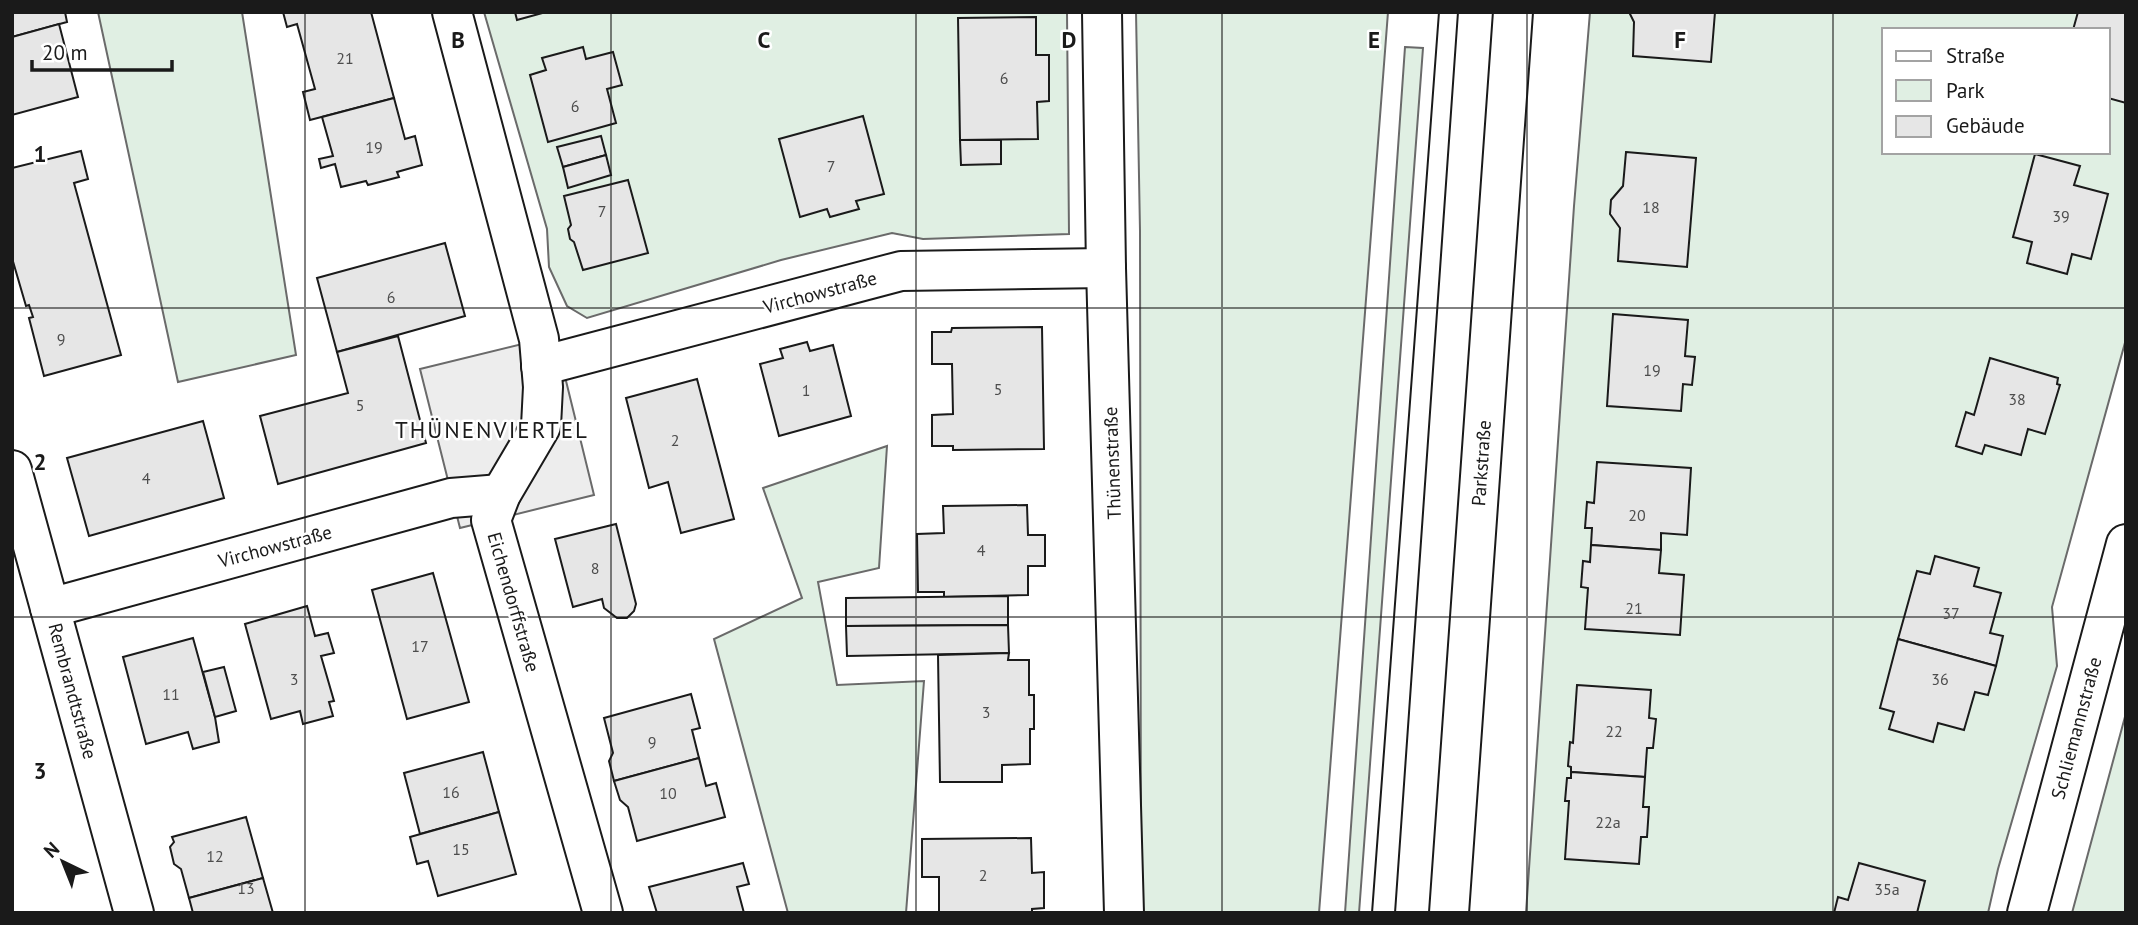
<svg xmlns="http://www.w3.org/2000/svg" width="2138" height="925" viewBox="0 0 2138 925" font-family="'PT Sans',sans-serif">
<rect width="100%" height="100%" fill="#fff"/>
<!-- green -->
<g fill="#e0efe3" stroke="#6a6a6a" stroke-width="2" fill-rule="evenodd">
<polygon points="98,12 242,12 296,355 178,382"/>
<polygon points="484,12 1067,12 1069,234 923,239 892,233 781,260 587,318 567,306 549,267 547,229"/>
<polygon points="1136,12 1388,12 1319,913 1141,913 1140,231"/>
<path d="M1590 12H2126V339L2052 607 2057 666 1998 869 1988 913H1526L1574 206ZM1884 30H2108V152H1884Z"/>
<polygon points="1405,47 1423,48 1359,913 1345,913"/>
<polygon points="887,446 879,568 818,582 837,685 924,681 906,913 788,913 714,639 802,598 763,488"/>
<polygon points="2126,713 2126,913 2072,913"/>
</g>
<!-- parking -->
<polygon fill="#ededed" stroke="#6a6a6a" stroke-width="2" points="555,336 594,495 460,528 420,369"/>
<!-- building -->
<g fill="#e6e6e6" stroke="#1a1a1a" stroke-width="2">
<polygon points="12,12 65,12 67,22 12,37"/>
<polygon points="283,12 371,12 394,98 310,120 303,92 315,89 297,24 287,27"/>
<polygon points="515,12 546,12 517,20"/>
<polygon points="1629,12 1715,12 1711,62 1633,56 1634,22"/>
<polygon points="2078,12 2126,12 2126,103 2108,98 2108,30 2073,30"/>
<polygon points="1036,17 1036,55 1049,55 1049,101 1037,102 1038,139 960,140 958,18"/>
<polygon points="59,24 78,97 12,115 12,37"/>
<polygon points="583,47 586,59 613,52 622,85 607,89 616,123 548,142 530,75 546,70 542,58"/>
<polygon points="394,98 405,139 415,136 422,165 397,172 399,177 368,185 366,181 341,187 335,164 321,168 319,159 333,156 322,117"/>
<polygon points="863,116 884,194 856,201 859,209 830,217 827,209 800,217 779,139"/>
<polygon points="601,136 606,155 563,167 557,147"/>
<polygon points="960,140 1001,140 1001,164 961,165"/>
<polygon points="81,151 88,179 74,183 121,355 44,376 29,318 33,317 29,305 26,306 12,258 12,168"/>
<polygon points="1626,152 1696,158 1687,267 1618,261 1620,228 1610,214 1611,200 1623,186"/>
<polygon points="2035,154 2080,166 2074,185 2108,194 2091,259 2072,254 2067,274 2027,263 2032,242 2013,237"/>
<polygon points="606,155 611,175 568,188 563,167"/>
<polygon points="628,180 648,253 583,270 574,242 570,239 568,229 571,225 564,196"/>
<polygon points="445,243 465,316 337,352 317,278"/>
<polygon points="1613,314 1688,320 1685,356 1695,357 1692,385 1683,384 1681,411 1607,406"/>
<polygon points="1042,327 1044,449 953,450 953,446 932,446 932,415 953,414 952,364 932,364 932,332 951,332 952,328"/>
<polygon points="398,336 426,443 278,484 260,416 348,393 337,352"/>
<polygon points="807,342 810,351 833,345 851,416 779,436 760,364 783,358 780,349"/>
<polygon points="1990,358 2058,378 2057,384 2060,385 2045,434 2028,429 2021,455 1985,445 1982,454 1956,446 1966,412 1974,415"/>
<polygon points="697,379 734,519 681,533 668,482 649,488 626,398"/>
<polygon points="203,421 224,498 89,536 67,458"/>
<polygon points="1597,462 1691,468 1687,535 1661,533 1661,550 1591,545 1592,528 1585,528 1587,502 1594,503"/>
<polygon points="1027,505 1028,535 1045,535 1045,566 1028,566 1028,595 944,597 944,592 918,592 917,534 944,533 943,506"/>
<polygon points="616,524 636,604 634,611 627,618 617,618 604,608 602,599 573,607 555,539"/>
<polygon points="1591,545 1661,550 1659,573 1684,575 1680,635 1585,629 1588,588 1581,587 1583,561 1590,562"/>
<polygon points="1935,556 1979,568 1974,586 2001,593 1990,633 2003,636 1996,666 1898,639 1917,571 1930,574"/>
<polygon points="433,573 469,702 407,719 372,590"/>
<polygon points="1008,596 1008,625 846,626 846,598"/>
<polygon points="307,606 315,636 328,633 334,653 321,656 334,701 329,702 333,716 303,724 300,711 271,719 245,624"/>
<polygon points="1008,625 1009,653 847,656 846,626"/>
<polygon points="193,638 215,717 219,742 193,749 188,732 146,744 123,657"/>
<polygon points="1898,639 1996,666 1988,695 1975,692 1964,730 1938,723 1933,742 1889,729 1894,712 1880,708"/>
<polygon points="1009,653 1008,660 1029,660 1029,695 1034,695 1034,729 1030,729 1030,764 1002,765 1002,782 940,782 938,655"/>
<polygon points="224,667 236,711 215,717 203,672"/>
<polygon points="1577,685 1651,690 1649,718 1656,719 1653,748 1647,748 1645,777 1571,772 1571,767 1568,766 1570,742 1573,743"/>
<polygon points="691,694 700,728 692,730 699,758 614,781 609,761 613,753 604,718"/>
<polygon points="483,752 499,812 420,834 404,773"/>
<polygon points="699,758 706,786 716,783 725,817 637,841 628,807 620,800 614,781"/>
<polygon points="1571,772 1645,777 1643,807 1649,807 1647,837 1641,837 1639,864 1565,859 1569,801 1565,801 1567,778 1571,778"/>
<polygon points="499,812 516,874 438,896 428,861 417,864 410,837"/>
<polygon points="246,817 263,878 189,898 181,869 174,864 170,847 174,842 172,837"/>
<polygon points="1031,838 1032,873 1044,872 1044,908 1032,909 1032,913 939,913 939,877 922,877 922,839"/>
<polygon points="743,863 749,884 737,887 744,913 657,913 649,887"/>
<polygon points="1859,863 1925,881 1917,913 1834,913 1838,897 1848,900"/>
<polygon points="263,878 273,913 193,913 189,898"/>
</g>
<g fill="none" stroke-linecap="round" stroke-linejoin="round">
<defs>
<g id="street">
<polyline points="452,12 539,339 543,387 541,426 501,494 491,520 603,913"/>
<polyline points="1102,12 1106,268 1124,913"/>
<polyline points="541,366 901,271 1106,268"/>
<polyline points="12,470 134,913"/>
<polyline points="50,608 451,498 501,494"/>
<polyline points="2027,913 2126,544"/>
</g>
<polyline id="secondary" points="1449,913 1513,12"/>
</defs>
<!-- street casing -->
<use href="#street" stroke="#1a1a1a" stroke-width="42"/>
<!-- secondary casing -->
<use href="#secondary" stroke="#1a1a1a" stroke-width="42"/>
<!-- street -->
<use href="#street" stroke="#fff" stroke-width="38"/>
<!-- secondary -->
<use href="#secondary" stroke="#fff" stroke-width="38"/>
<!-- tram -->
<g stroke="#1a1a1a" stroke-width="2">
<polyline points="1372,913 1439,12"/>
<polyline points="1395,913 1458,12"/>
</g>
</g>
<!-- grid -->
<path fill="none" stroke="#1a1a1a" stroke-width="2" stroke-opacity="0.55" d="M305 12V913M611 12V913M916 12V913M1222 12V913M1527 12V913M1833 12V913M12 308H2126M12 617H2126"/>
<g text-anchor="middle" stroke-width="5" stroke-linejoin="round" paint-order="stroke">
<!-- number labels -->
<g font-size="16" fill="#4d4d4d">
<text x="345" y="64">21</text>
<text x="1004" y="84">6</text>
<text x="575" y="112">6</text>
<text x="374" y="153">19</text>
<text x="831" y="172">7</text>
<text x="1651" y="213">18</text>
<text x="602" y="217">7</text>
<text x="2061" y="222">39</text>
<text x="391" y="303">6</text>
<text x="61" y="345">9</text>
<text x="1652" y="376">19</text>
<text x="998" y="395">5</text>
<text x="806" y="396">1</text>
<text x="2017" y="405">38</text>
<text x="360" y="411">5</text>
<text x="675" y="446">2</text>
<text x="146" y="484">4</text>
<text x="1637" y="521">20</text>
<text x="981" y="556">4</text>
<text x="595" y="574">8</text>
<text x="1634" y="614">21</text>
<text x="1951" y="619">37</text>
<text x="420" y="652">17</text>
<text x="294" y="685">3</text>
<text x="1940" y="685">36</text>
<text x="171" y="700">11</text>
<text x="986" y="718">3</text>
<text x="1614" y="737">22</text>
<text x="652" y="748">9</text>
<text x="451" y="798">16</text>
<text x="668" y="799">10</text>
<text x="1608" y="828">22a</text>
<text x="461" y="855">15</text>
<text x="215" y="862">12</text>
<text x="983" y="881">2</text>
<text x="246" y="894">13</text>
<text x="1887" y="895">35a</text>
</g>
<!-- street labels -->
<g font-size="19" fill="#1a1a1a" stroke="#fff">
<text transform="translate(820 292) rotate(-15)" y="7">Virchowstraße</text>
<text transform="translate(1112 463) rotate(-92)" y="7">Thünenstraße</text>
<text transform="translate(1481 463) rotate(-86)" y="7">Parkstraße</text>
<text transform="translate(275 546) rotate(-15)" y="7">Virchowstraße</text>
<text transform="translate(514 602) rotate(74)" y="7">Eichendorffstraße</text>
<text transform="translate(73 691) rotate(75)" y="7">Rembrandtstraße</text>
<text transform="translate(2076 728) rotate(-75)" y="7">Schliemannstraße</text>
</g>
<!-- quarter labels -->
<g font-size="23" letter-spacing="2" fill="#1a1a1a" stroke="#fff">
<text x="492" y="438">THÜNENVIERTEL</text>
</g>
</g>
<g font-size="23" text-anchor="middle" font-weight="bold" fill="#1a1a1a" stroke="#fff" stroke-width="5" stroke-linejoin="round" paint-order="stroke">
<text x="458" y="48">B</text>
<text x="764" y="48">C</text>
<text x="1069" y="48">D</text>
<text x="1374" y="48">E</text>
<text x="1680" y="48">F</text>
<text x="40" y="162">1</text>
<text x="40" y="470">2</text>
<text x="40" y="779">3</text>
</g>
<!-- border -->
<rect width="2138" height="925" fill="none" stroke="#1a1a1a" stroke-width="28"/>
<!-- legend -->
<rect x="1882" y="28" width="228" height="126" fill="#ffffff" stroke="#a3a3a3" stroke-width="2"/>
<rect x="1896" y="51" width="35" height="10" fill="#ffffff" stroke="#a3a3a3" stroke-width="2"/>
<text x="1946" y="63" font-size="21" fill="#1a1a1a">Straße</text>
<rect x="1896" y="80" width="35" height="21" fill="#e0efe3" stroke="#a3a3a3" stroke-width="2"/>
<text x="1946" y="98" font-size="21" fill="#1a1a1a">Park</text>
<rect x="1896" y="116" width="35" height="21" fill="#e6e6e6" stroke="#a3a3a3" stroke-width="2"/>
<text x="1946" y="133" font-size="21" fill="#1a1a1a">Gebäude</text>
<!-- north arrow -->
<g transform="translate(63 862) rotate(317)" stroke="#ffffff" stroke-width="5" paint-order="stroke">
<path d="M0-5L12 26L0 18L-12 26Z" fill="#1a1a1a"/>
<text y="-10" font-size="19" font-weight="bold" text-anchor="middle" fill="#1a1a1a">N</text>
</g>
<!-- scale -->
<path d="M32 60v10h140v-10" fill="none" stroke="#1a1a1a" stroke-width="3.5"/>
<text x="42" y="60" font-size="21" fill="#1a1a1a" stroke="#ffffff" stroke-width="5" paint-order="stroke">20 m</text>
</svg>
